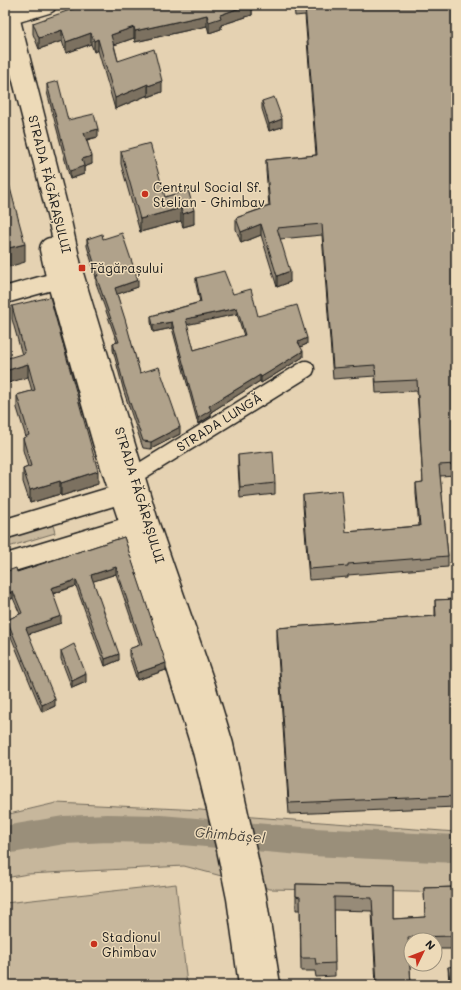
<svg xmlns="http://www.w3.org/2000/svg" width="461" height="990" viewBox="0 0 461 990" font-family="Mali,sans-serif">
<rect width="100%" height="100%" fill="#e5d2b2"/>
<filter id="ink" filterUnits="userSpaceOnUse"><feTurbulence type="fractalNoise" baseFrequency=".025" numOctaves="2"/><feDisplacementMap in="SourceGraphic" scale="8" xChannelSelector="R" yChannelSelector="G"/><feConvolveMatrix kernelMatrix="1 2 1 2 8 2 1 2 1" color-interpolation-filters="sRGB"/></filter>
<g filter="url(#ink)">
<!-- green -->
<g fill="#c7b79c" stroke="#726a5c">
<polygon points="53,525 55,533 5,548 5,539"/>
<polygon points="56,803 201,810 253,817 456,832 456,893 270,889 184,866 28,874 5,878 5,815"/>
<polygon points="176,884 187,985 5,985 5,903"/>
</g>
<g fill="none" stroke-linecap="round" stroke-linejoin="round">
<!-- river -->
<polyline stroke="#9a8f7a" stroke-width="28" points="5,840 64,830 108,828 160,829 313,842 456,849"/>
<defs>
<g id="minor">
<polyline points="8,17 48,5"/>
<polyline points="5,295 58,280"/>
<polyline points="133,476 306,369"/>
</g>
<g id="tertiary">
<polyline points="5,529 121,494"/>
<polyline points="5,564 131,526"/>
</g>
<g id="trunk">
<polyline points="5,5 60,222 71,271 147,522 204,686 222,745 255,897 269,985"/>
<polyline points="51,249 58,280 104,442 163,619 204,751 228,849 238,898 250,985"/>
</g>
</defs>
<!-- minor casing -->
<use href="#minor" stroke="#1c1c1c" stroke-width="19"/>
<!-- tertiary casing -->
<use href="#tertiary" stroke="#1c1c1c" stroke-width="22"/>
<!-- trunk casing -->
<use href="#trunk" stroke="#1c1c1c" stroke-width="25"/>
<!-- minor -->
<use href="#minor" stroke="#eddab8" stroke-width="16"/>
<!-- tertiary -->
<use href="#tertiary" stroke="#eddab8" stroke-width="19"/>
<!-- trunk -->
<use href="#trunk" stroke="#eddab8" stroke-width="22"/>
</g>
<!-- wall -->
<g fill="#978b78" stroke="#1c1c1c" fill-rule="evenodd">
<polygon points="252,5 252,15 221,25 221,29 209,33 207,26 135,42 134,38 114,45 118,61 162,92 148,97 148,95 115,109 98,50 94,52 91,44 66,53 62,41 39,49 33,34 33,23"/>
<polygon points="294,5 456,5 456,475 440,476 448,556 448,567 348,575 348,577 309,580 303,506 303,495 346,532 419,526 416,494 416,483 423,482 417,391 376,393 375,376 333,379 322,235 280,239 290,282 277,287 261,235 241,243 236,229 236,218 269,206 266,171 266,160 316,155 305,15 295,16"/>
<polygon points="47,84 68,120 98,137 87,140 92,164 84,167 84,174 70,179 47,92"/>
<polygon points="262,101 282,127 269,131 262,109"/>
<polygon points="121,151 165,197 188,190 194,224 183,227 181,221 140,232 121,164"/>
<polygon points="87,239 103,239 138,287 117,294 140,373 180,434 151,449 143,448 124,392 113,350 113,343 117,342 96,283 96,277 87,246"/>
<path d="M196 278 233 294 258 316 307 344 300 347 303 357 271 377 261 383 260 381 211 412V416L198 424 172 328 153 332 151 322V316L200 302 196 284ZM237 314 244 336 194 350 187 324Z"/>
<polygon points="12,306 98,484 61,496 60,494 30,503 23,482 23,469 28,467 23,450 23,438 26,437 17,408 17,395 32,391 12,319"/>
<polygon points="238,455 275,483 275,494 240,498 238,466"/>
<polygon points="124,537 166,670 137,680 129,656 129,649 140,645 116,574 93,581 119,660 105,666 76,586 53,594 61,623 28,634 55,706 42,712 7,627 7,620 20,614 13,598 5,602 5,572 17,572"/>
<polygon points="456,599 456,807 289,814 277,640 277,628 435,616 435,600"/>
<polygon points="61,651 86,682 72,688 61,659"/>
<polygon points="296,884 393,886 393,919 425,917 424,888 456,887 456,949 435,949 435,940 411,940 411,950 409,950 411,985 376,985 372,911 334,910 335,976 316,977 315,971 301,971 300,910 296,910"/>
<polygon points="448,967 456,985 449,985"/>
</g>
<!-- shaded-wall -->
<g fill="#7b7161" stroke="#1c1c1c">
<polygon points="248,5 252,5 252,15 221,25 221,29 209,33 209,22 220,15"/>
<polygon points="207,15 207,26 135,42 135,31"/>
<polygon points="134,27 134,38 111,46 111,35"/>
<polygon points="62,30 62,41 39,49 39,38"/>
<polygon points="91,33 91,44 66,53 66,42"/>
<polygon points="98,39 98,50 94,52 94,41"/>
<polygon points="162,81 162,92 148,97 148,86"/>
<polygon points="148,84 148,95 115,109 115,98"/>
<polygon points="282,119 282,127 269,131 269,124"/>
<polygon points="98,129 98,137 84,140 84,133"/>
<polygon points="92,156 92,164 84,167 84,174 70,179 70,171 82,159"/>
<polygon points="181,208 181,221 140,232 140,219"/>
<polygon points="194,210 194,224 183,227 183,214"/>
<polygon points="261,224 261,235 241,243 241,232"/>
<polygon points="25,244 25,262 5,268 5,249"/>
<polygon points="290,271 290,282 277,287 277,276"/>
<polygon points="138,280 138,287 115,295 115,288"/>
<polygon points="237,308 237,314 186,325 186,319"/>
<polygon points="172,322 172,328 153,332 153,325"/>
<polygon points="307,338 307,344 298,348 298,342"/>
<polygon points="303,351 303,357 271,377 261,383 261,377"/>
<polygon points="28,364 28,377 5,384 5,371"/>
<polygon points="260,375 260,381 211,412 211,416 198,424 198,418 209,406"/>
<polygon points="180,427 180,434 151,449 151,442"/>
<polygon points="98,471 98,484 61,496 61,483"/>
<polygon points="60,481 60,494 30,503 30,490"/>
<polygon points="116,567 116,574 91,582 91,575"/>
<polygon points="76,580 76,586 51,594 51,588"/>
<polygon points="13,591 13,598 5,602 5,595"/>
<polygon points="61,616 61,623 26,635 26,628"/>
<polygon points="119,654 119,660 105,666 105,659"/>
<polygon points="166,663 166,670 137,680 137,673"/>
<polygon points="86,674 86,682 72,688 72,681"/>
<polygon points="9,678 9,684 5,687 5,680"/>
<polygon points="55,699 55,706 42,712 42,705"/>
</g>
<!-- building -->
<g fill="#b0a28b" stroke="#1c1c1c" fill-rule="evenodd">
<polygon points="84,5 248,5 220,15 221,18 209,22 207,15 135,31 134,27 111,35 118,61 154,49 162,81 148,86 148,84 115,98 98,39 94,41 91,33 66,42 62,30 39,38 33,23"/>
<polygon points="305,5 456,5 456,464 439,465 448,556 348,564 348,566 309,569 303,495 342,491 346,532 420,526 416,483 423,482 417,380 376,382 375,365 333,368 322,224 277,228 290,271 277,276 261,224 241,232 236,218 270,206 266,160 317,155"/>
<polygon points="58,81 68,120 94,114 98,129 84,133 92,156 82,159 84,166 70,171 47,84"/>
<polygon points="274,97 282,119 269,124 262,101"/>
<polygon points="150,143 165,197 188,190 194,210 183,214 181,208 140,219 121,151"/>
<polygon points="5,169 25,244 5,249"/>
<polygon points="122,233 138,280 115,288 125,319 133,348 140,373 159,367 180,427 151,442 143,441 124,385 113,343 119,342 96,276 98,276 87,239 102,234 103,239"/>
<path d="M224 271 233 294 251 289 258 316 297 305 307 338 298 342 303 351 271 371 261 377 260 375 209 406 211 410 198 418 172 322 153 325 151 316 201 302 196 278ZM237 308 245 335 194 350 186 319Z"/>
<polygon points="50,297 98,471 61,483 60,481 30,490 23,469 31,466 23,438 29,435 17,395 35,390 28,364 5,371 5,359 25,353 12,306"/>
<polygon points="273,451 275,483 240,487 238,455"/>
<polygon points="124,537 166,663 137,673 129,649 142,644 116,567 91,575 119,654 105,659 76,580 51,588 61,616 26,628 55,699 42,705 7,620 22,613 13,591 5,595 5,572 16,568 17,572"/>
<polygon points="456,599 456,796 289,803 277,628 436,616 435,600"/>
<polygon points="74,644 86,674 72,681 61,651"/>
<polygon points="5,671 9,678 5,680"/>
<polygon points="296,884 393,886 393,919 425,917 424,888 456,887 456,936 408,937 411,985 377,985 372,898 334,897 335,963 316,964 315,958 301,958 300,897 296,896"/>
<polygon points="456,966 456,985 451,985 448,967"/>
</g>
</g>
<!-- markers -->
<g fill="#c8321e" stroke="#eddab8" stroke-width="1.5">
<circle cx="145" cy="194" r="4"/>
<rect x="78" y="264" width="8" height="8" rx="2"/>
<circle cx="94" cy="944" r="4"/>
</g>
<g text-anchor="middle" stroke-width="3" stroke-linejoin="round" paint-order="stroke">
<!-- street labels -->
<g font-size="13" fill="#1c1c1c" stroke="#eddab8">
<text transform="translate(50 184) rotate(76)" y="5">STRADA FĂGĂRAȘULUI</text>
<text transform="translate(219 422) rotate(-32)" y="5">STRADA LUNGĂ</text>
<text transform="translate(140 495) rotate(73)" y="5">STRADA FĂGĂRAȘULUI</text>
</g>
<!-- poi labels -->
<g font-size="13" fill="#1c1c1c" stroke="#eddab8" text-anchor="start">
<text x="153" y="192">Centrul Social Sf.<tspan x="153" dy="15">Stelian - Ghimbav</tspan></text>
<text x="90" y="273">Făgărașului</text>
<text x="102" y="942">Stadionul<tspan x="102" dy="15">Ghimbav</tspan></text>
</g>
<!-- water labels -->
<g font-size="14" font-style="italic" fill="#48443d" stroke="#eddab8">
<text transform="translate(230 835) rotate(5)" y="5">Ghimbășel</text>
</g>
</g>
<!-- margin -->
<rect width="461" height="990" fill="none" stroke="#eddab8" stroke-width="20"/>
<rect x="10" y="10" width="441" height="970" fill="none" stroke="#1c1c1c" stroke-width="1.5" filter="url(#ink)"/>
<!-- north arrow -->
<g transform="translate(423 952) rotate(47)"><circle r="19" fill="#eddab8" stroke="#998e7a"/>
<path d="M0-3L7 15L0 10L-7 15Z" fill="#c8321e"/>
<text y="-6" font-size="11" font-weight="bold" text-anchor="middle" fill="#1c1c1c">N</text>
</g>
</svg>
